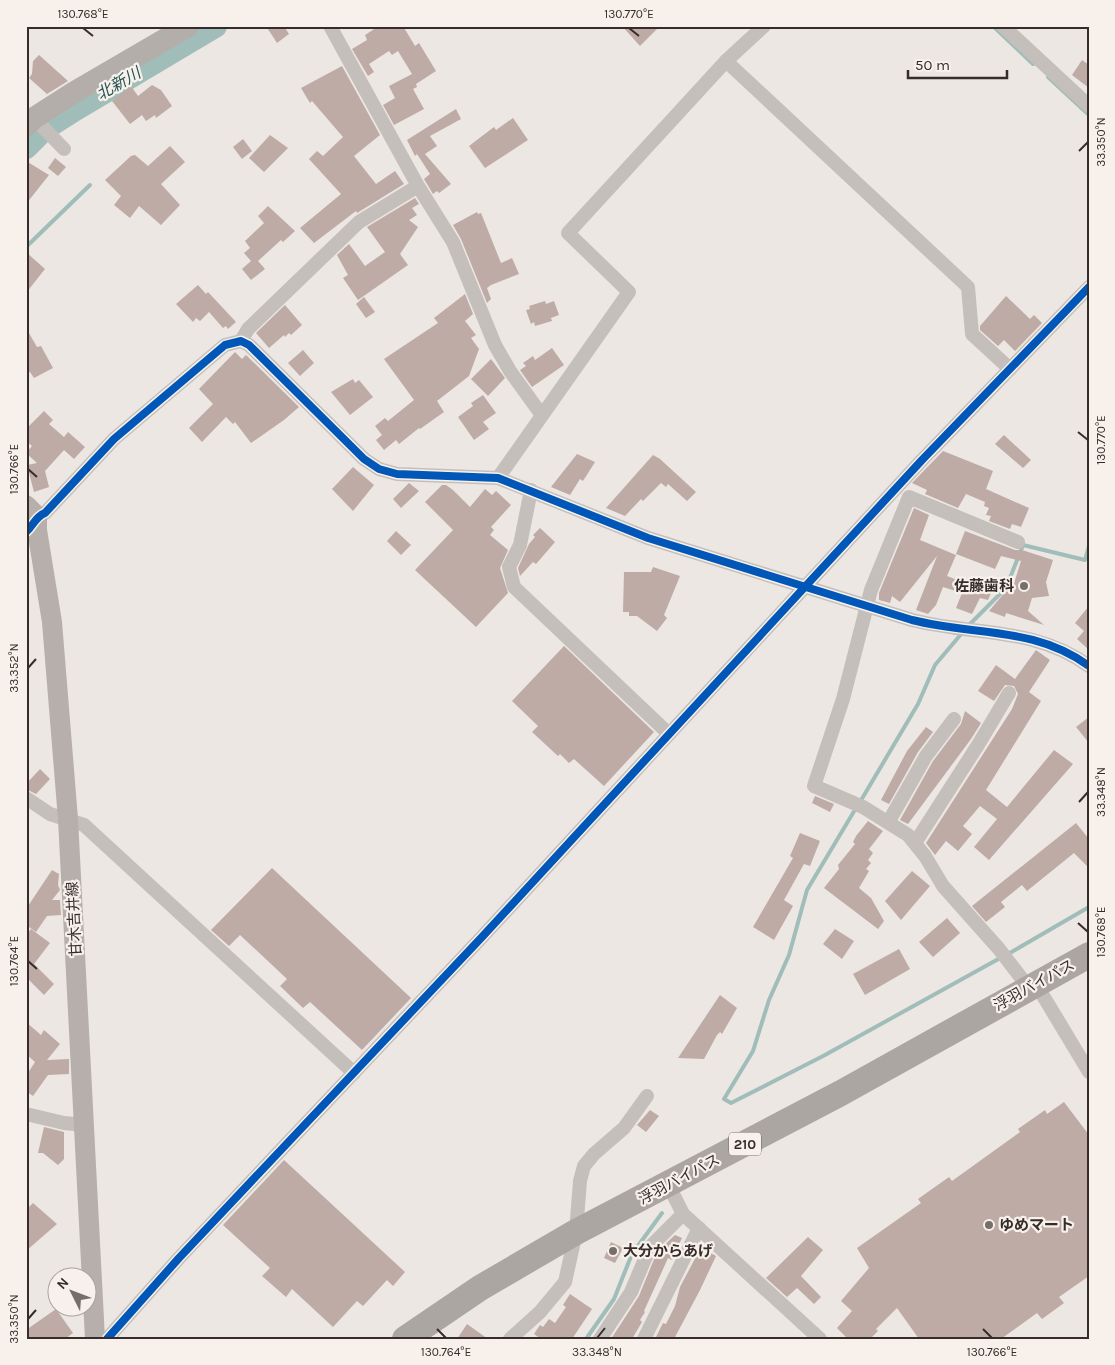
<svg xmlns="http://www.w3.org/2000/svg" width="1115" height="1365" viewBox="0 0 1115 1365" font-family="Karla,'Noto Sans JP',sans-serif">
<rect width="100%" height="100%" fill="#ece7e3"/>
<g fill="none" stroke-linecap="round" stroke-linejoin="round">
<!-- stream -->
<g stroke="#a0bdba" stroke-width="4">
<polyline points="993,26 1033,64"/>
<polyline points="1048,77 1089,115"/>
<polyline points="26,247 90,185"/>
<polyline points="968,626 1006,588 1023,545 1085,560 1089,546"/>
<polyline points="860,802 918,704 935,665 962,633"/>
<polyline points="856,808 807,890 789,955 769,1000 753,1051 724,1099 731,1103 825,1055 1002,957"/>
<polyline points="1008,954 1089,907"/>
<polyline points="586,1339 614,1299 632,1254 662,1213"/>
</g>
<!-- river -->
<polyline stroke="#a0bdba" stroke-width="24" points="26,147 45,128 72,111 215,26"/>
</g>
<!-- building -->
<g fill="#beaba6">
<polygon points="266,26 284,26 289,34 277,43"/>
<polygon points="379,26 403,26 415,46 419,43 436,71 416,84 417,87 413,89 424,109 394,125 383,105 395,98 389,86 412,74 398,51 392,55 389,51 369,64 374,72 368,76 352,49 367,40 365,35"/>
<polygon points="622,26 660,26 640,46"/>
<polygon points="39,55 68,81 47,94 29,78 32,74 33,61"/>
<polygon points="1082,60 1089,65 1089,88 1072,75"/>
<polygon points="342,66 380,135 354,156 376,184 395,171 404,184 357,213 356,211 314,243 300,228 341,194 309,159 317,151 323,156 343,137 312,101 310,103 301,88"/>
<polygon points="152,85 161,90 172,106 156,118 155,115 146,121 142,115 130,124 112,101 131,86 138,96"/>
<polygon points="456,109 461,119 430,136 437,146 425,154 451,184 439,193 437,191 433,194 424,179 430,174 417,154 415,156 407,140"/>
<polygon points="513,118 528,140 485,168 469,146 494,127 496,130"/>
<polygon points="270,135 288,148 264,172 249,158"/>
<polygon points="243,139 252,151 242,159 233,147"/>
<polygon points="170,146 185,162 161,184 180,205 161,225 139,206 130,218 114,205 121,196 105,180 131,156 135,155 148,166"/>
<polygon points="55,158 66,167 58,176 48,168"/>
<polygon points="26,161 49,175 26,204"/>
<polygon points="415,198 419,204 412,208 417,215 409,220 418,227 400,254 408,265 358,300 343,278 348,275 337,255 349,244 365,266 385,252 367,227"/>
<polygon points="268,206 295,231 283,242 281,240 258,261 265,269 251,280 242,269 251,261 244,253 250,248 245,241 264,223 258,216"/>
<polygon points="477,212 478,214 481,213 501,263 512,258 519,274 491,285 487,288 491,299 487,303 461,239 453,225"/>
<polygon points="26,252 45,269 26,293"/>
<polygon points="198,285 206,294 208,292 236,322 228,329 226,326 223,328 209,312 200,321 196,318 193,322 176,304"/>
<polygon points="465,294 473,314 465,321 476,335 471,338 479,349 469,376 437,401 444,412 420,429 419,428 399,444 396,440 384,450 376,440 382,435 375,426 385,418 388,421 414,400 384,359 438,323 434,318"/>
<polygon points="1006,296 1030,319 1034,315 1042,323 1015,351 1004,340 998,346 980,330 980,326"/>
<polygon points="364,297 375,312 366,318 356,304"/>
<polygon points="545,301 546,304 554,301 559,315 551,318 552,321 535,326 534,322 531,324 526,310 530,309 529,306"/>
<polygon points="285,305 302,325 291,335 289,333 285,337 284,335 269,348 256,333"/>
<polygon points="26,328 37,347 41,346 53,368 34,378 30,372 26,374"/>
<polygon points="552,348 564,365 532,387 520,370 526,366 523,363 533,356 535,360"/>
<polygon points="303,350 314,363 300,376 288,363"/>
<polygon points="235,352 242,359 246,355 299,407 284,420 251,443 235,422 233,424 226,417 202,442 189,428 213,404 199,389"/>
<polygon points="491,359 505,378 488,396 471,379"/>
<polygon points="353,379 355,383 359,380 373,397 350,415 331,392"/>
<polygon points="483,395 496,413 483,422 489,429 474,440 458,417 473,406 471,403"/>
<polygon points="44,411 53,420 49,424 64,437 68,432 85,447 74,459 64,450 45,471 49,487 34,492 27,465 37,463 26,453 32,446 26,441 26,429"/>
<polygon points="1004,435 1031,460 1023,468 995,444"/>
<polygon points="943,451 993,471 986,489 1029,508 1021,527 1012,524 1010,529 989,521 991,516 986,515 989,508 984,506 985,502 966,494 958,508 925,494 927,490 912,483"/>
<polygon points="577,454 595,462 583,481 580,479 570,495 551,487"/>
<polygon points="653,455 660,459 696,492 687,501 668,484 666,487 661,483 643,501 641,499 625,516 606,508"/>
<polygon points="353,467 374,485 353,511 332,489"/>
<polygon points="409,483 419,491 401,508 393,499"/>
<polygon points="442,485 446,485 453,490 470,507 485,489 492,495 496,491 511,505 491,527 494,530 490,535 508,550 500,568 508,593 476,627 415,570 453,530 425,502"/>
<polygon points="914,508 929,515 920,540 956,555 947,576 991,593 988,600 980,598 972,614 956,608 962,593 943,587 936,605 928,614 916,610 937,556 900,602 892,596 890,603 879,600 879,593"/>
<polygon points="540,528 555,542 536,564 533,562 520,576 518,568 529,544 535,537 533,535"/>
<polygon points="396,531 411,545 401,555 387,541"/>
<polygon points="965,531 1015,550 1022,550 1053,560 1046,582 1049,596 1032,598 1028,611 1044,625 1006,613 1005,617 989,611 1006,591 1011,593 1021,561 1001,556 995,569 956,554"/>
<polygon points="653,567 680,576 664,615 667,618 657,631 637,616 629,616 629,612 623,612 624,572 651,572"/>
<polygon points="1089,606 1089,650 1077,639 1084,631 1075,623"/>
<polygon points="564,646 654,732 604,786 574,759 569,763 560,754 558,756 532,732 538,726 512,701"/>
<polygon points="1036,650 1050,660 1029,692 1041,701 986,790 1007,807 1054,750 1073,764 989,860 974,847 997,819 980,806 963,826 972,834 958,851 946,841 935,855 926,843 1012,709 1018,694 1014,686 1005,685 994,701 978,691 996,665 1015,679"/>
<polygon points="965,711 981,723 971,739 908,824 900,820 933,761 961,724"/>
<polygon points="1089,717 1089,743 1076,727"/>
<polygon points="926,727 933,732 918,752 889,804 881,800 907,751"/>
<polygon points="40,769 50,779 36,794 26,789 26,784"/>
<polygon points="815,796 834,804 830,812 812,803"/>
<polygon points="868,821 883,831 869,849 873,853 868,860 871,863 866,869 869,871 859,888 871,898 884,921 878,929 824,888 839,869 838,865 855,844 853,842 856,836"/>
<polygon points="1076,823 1089,839 1089,868 1074,853 1027,891 1022,885 1001,902 1005,907 986,922 972,906"/>
<polygon points="800,833 820,841 810,866 804,864 784,900 793,906 774,940 753,927 793,858 790,856"/>
<polygon points="272,868 411,998 362,1050 310,1002 303,1008 280,986 287,979 240,935 229,946 211,930"/>
<polygon points="52,870 59,874 58,885 60,890 52,900 60,900 61,915 47,916 36,932 26,925 26,909"/>
<polygon points="912,871 930,886 901,920 885,901"/>
<polygon points="947,918 960,933 933,957 919,942"/>
<polygon points="31,929 50,943 34,964 54,984 44,995 26,977 26,935"/>
<polygon points="835,929 854,941 842,959 823,944"/>
<polygon points="899,949 910,969 865,995 853,974"/>
<polygon points="720,995 737,1008 722,1034 720,1032 717,1035 704,1059 678,1058"/>
<polygon points="26,1022 41,1035 44,1030 60,1044 47,1060 69,1059 69,1074 48,1075 33,1096 26,1091 26,1076 35,1062 26,1054"/>
<polygon points="1064,1102 1089,1135 1089,1276 1059,1297 1064,1303 1042,1319 1037,1313 1001,1339 919,1339 897,1308 876,1329 878,1331 870,1339 848,1339 837,1328 852,1311 841,1301 869,1268 857,1248 921,1203 918,1199 949,1177 952,1181 1020,1132 1018,1129 1045,1110 1047,1114"/>
<polygon points="650,1110 659,1116 646,1132 637,1125"/>
<polygon points="44,1127 64,1132 64,1159 58,1165 43,1153 38,1153"/>
<polygon points="284,1160 405,1272 393,1286 387,1280 363,1306 357,1301 333,1327 292,1289 286,1297 262,1276 270,1268 223,1225"/>
<polygon points="33,1203 57,1224 26,1251 26,1210"/>
<polygon points="675,1235 682,1238 672,1260 668,1258 664,1267 644,1311 645,1312 640,1320 642,1322 632,1339 611,1339 639,1296 657,1252"/>
<polygon points="808,1237 823,1250 801,1276 821,1297 814,1304 797,1288 787,1297 766,1278"/>
<polygon points="611,1242 623,1248 615,1263 604,1258"/>
<polygon points="699,1251 705,1254 707,1251 716,1256 700,1290 674,1339 655,1339 663,1323 666,1324 675,1306 680,1287"/>
<polygon points="570,1294 592,1309 572,1339 541,1339 534,1334 540,1325 543,1327 549,1319 555,1323 566,1307 563,1305"/>
<polygon points="56,1309 73,1333 65,1339 26,1339 26,1330"/>
<polygon points="467,1324 488,1339 457,1339"/>
</g>
<g fill="none" stroke-linecap="round" stroke-linejoin="round">
<!-- street -->
<g stroke="#c5bfbb" stroke-width="14">
<polyline points="330,26 418,186"/>
<polyline points="1003,26 1089,106"/>
<polyline points="726,61 968,287 972,334 1010,369"/>
<polyline points="34,118 64,149"/>
<polyline points="241,341 248,329 359,222 418,186 453,242 495,345 510,371 541,414"/>
<polyline points="498,478 629,292 568,233 726,61 764,26"/>
<polyline points="531,490 520,545 509,567 514,587 669,734"/>
<path d="M26 532C34 525 35 517 45 513L114 439 225 345 241 341 249 345 364 459 379 469 397 474 498 478 648 538 912 620C975 636 1034 626 1089 666"/>
<polyline points="1018,542 909,497 871,590 843,699 814,786 863,807 908,835 925,856 943,886 999,949 1029,988"/>
<polyline points="26,798 50,814 84,825 354,1073"/>
<polyline points="889,821 926,756 954,719"/>
<polyline points="915,843 978,745 1009,693"/>
<polyline points="1036,984 1089,1072"/>
<polyline points="26,1114 64,1123 84,1125"/>
<polyline points="668,1184 683,1214 820,1339"/>
<polyline points="107,1339 179,1258 482,937 922,460 1089,287"/>
<polyline points="510,1339 540,1312 565,1282 576,1232 580,1181 584,1166 594,1154 624,1128 647,1096"/>
<polyline points="600,1339 631,1292 650,1247 683,1214"/>
<polyline points="644,1339 699,1228"/>
</g>
<!-- secondary -->
<polyline stroke="#b6afac" stroke-width="20" points="26,505 37,516 37,530 52,622 68,819 95,1339"/>
<!-- primary -->
<polyline stroke="#b4aeaa" stroke-width="22" points="26,126 34,118 73,93 188,26"/>
<!-- highway -->
<polyline stroke="#aba6a2" stroke-width="26" points="405,1339 480,1288 576,1232 841,1093 1089,955"/>
<defs>
<g id="cycleway">
<path d="M26 532C34 525 35 517 45 513L114 439 225 345 241 341 249 345 364 459 379 469 397 474 498 478 648 538 912 620C975 636 1034 626 1089 666"/>
<polyline points="107,1339 179,1258 482,937 922,460 1089,287"/>
</g>
</defs>
<!-- cycleway casing -->
<use href="#cycleway" stroke="#f8f1eb" stroke-width="11"/>
<!-- cycleway -->
<use href="#cycleway" stroke="#0057b8" stroke-width="8"/>
</g>
<!-- ticks -->
<path fill="none" stroke="#362d2a" stroke-width="2" d="M83 28 93 36M629 28 639 36M1079 151 1088 142M1078 432 1088 440M28 469 37 477M28 668 36 659M1079 802 1088 792M1078 923 1088 932M28 961 37 969M28 1319 36 1310M437 1329 446 1338M983 1329 992 1338M597 1338 605 1328"/>
<!-- markers -->
<g fill="#766e6b" stroke="#f8f1eb" stroke-width="2">
<circle cx="1024" cy="586" r="5"/>
<circle cx="989" cy="1225" r="5"/>
<circle cx="613" cy="1251" r="5"/>
</g>
<g text-anchor="middle" stroke-width="4.5" stroke-linejoin="round" paint-order="stroke">
<!-- shield labels -->
<rect fill="#f8f1eb" stroke="#706864" stroke-width="1" x="729" y="1132.5" width="32" height="23" rx="4"/>
<g font-size="14" font-weight="bold" fill="#362d2a">
<text x="745" y="1149">210</text>
</g>
<!-- poi labels -->
<g font-size="15" font-weight="bold" fill="#362d2a" stroke="#f8f1eb" text-anchor="start">
<text x="1014" y="591" text-anchor="end">佐藤歯科</text>
<text x="999" y="1230">ゆめマート</text>
<text x="623" y="1256">大分からあげ</text>
</g>
<!-- street labels -->
<g font-size="15" fill="#362d2a" stroke="#f8f1eb">
<text transform="translate(74 919) rotate(-93)" y="5">甘木吉井線</text>
<text transform="translate(1034 985) rotate(-29)" y="5">浮羽バイパス</text>
<text transform="translate(679 1179) rotate(-28)" y="5">浮羽バイパス</text>
</g>
<!-- water labels -->
<g font-size="16" font-style="italic" fill="#235453" stroke="#f8f1eb">
<text transform="translate(118 83) rotate(-30)" y="6">北新川</text>
</g>
</g>
<!-- border -->
<rect width="1115" height="1365" fill="none" stroke="#f8f1eb" stroke-width="55"/>
<!-- north arrow -->
<g transform="translate(72 1292) rotate(312)"><circle r="24" fill="#f8f1eb" stroke="#aaa39e"/>
<path d="M0-4L9 19L0 12L-9 19Z" fill="#766e6b"/>
<text y="-8" font-size="14" font-weight="bold" text-anchor="middle" fill="#362d2a">N</text>
</g>
<!-- scale -->
<path d="M908 70v8h99v-8" fill="none" stroke="#362d2a" stroke-width="2.5"/>
<text x="915" y="70" font-size="15" fill="#362d2a" stroke="#f8f1eb" stroke-width="4" paint-order="stroke">50 m</text>
<rect x="28" y="28" width="1060" height="1310" fill="none" stroke="#362d2a" stroke-width="2"/>
<g font-size="12" text-anchor="middle" fill="#362d2a">
<text x="83" y="18">130.768°E</text>
<text x="629" y="18">130.770°E</text>
<text transform="translate(1101 142) rotate(-90)" y="4">33.350°N</text>
<text transform="translate(1101 440) rotate(-90)" y="4">130.770°E</text>
<text transform="translate(14 469) rotate(-90)" y="4">130.766°E</text>
<text transform="translate(14 668) rotate(-90)" y="4">33.352°N</text>
<text transform="translate(1101 792) rotate(-90)" y="4">33.348°N</text>
<text transform="translate(1101 932) rotate(-90)" y="4">130.768°E</text>
<text transform="translate(14 961) rotate(-90)" y="4">130.764°E</text>
<text transform="translate(14 1319) rotate(-90)" y="4">33.350°N</text>
<text x="446" y="1356">130.764°E</text>
<text x="597" y="1356">33.348°N</text>
<text x="992" y="1356">130.766°E</text>
</g>
</svg>
